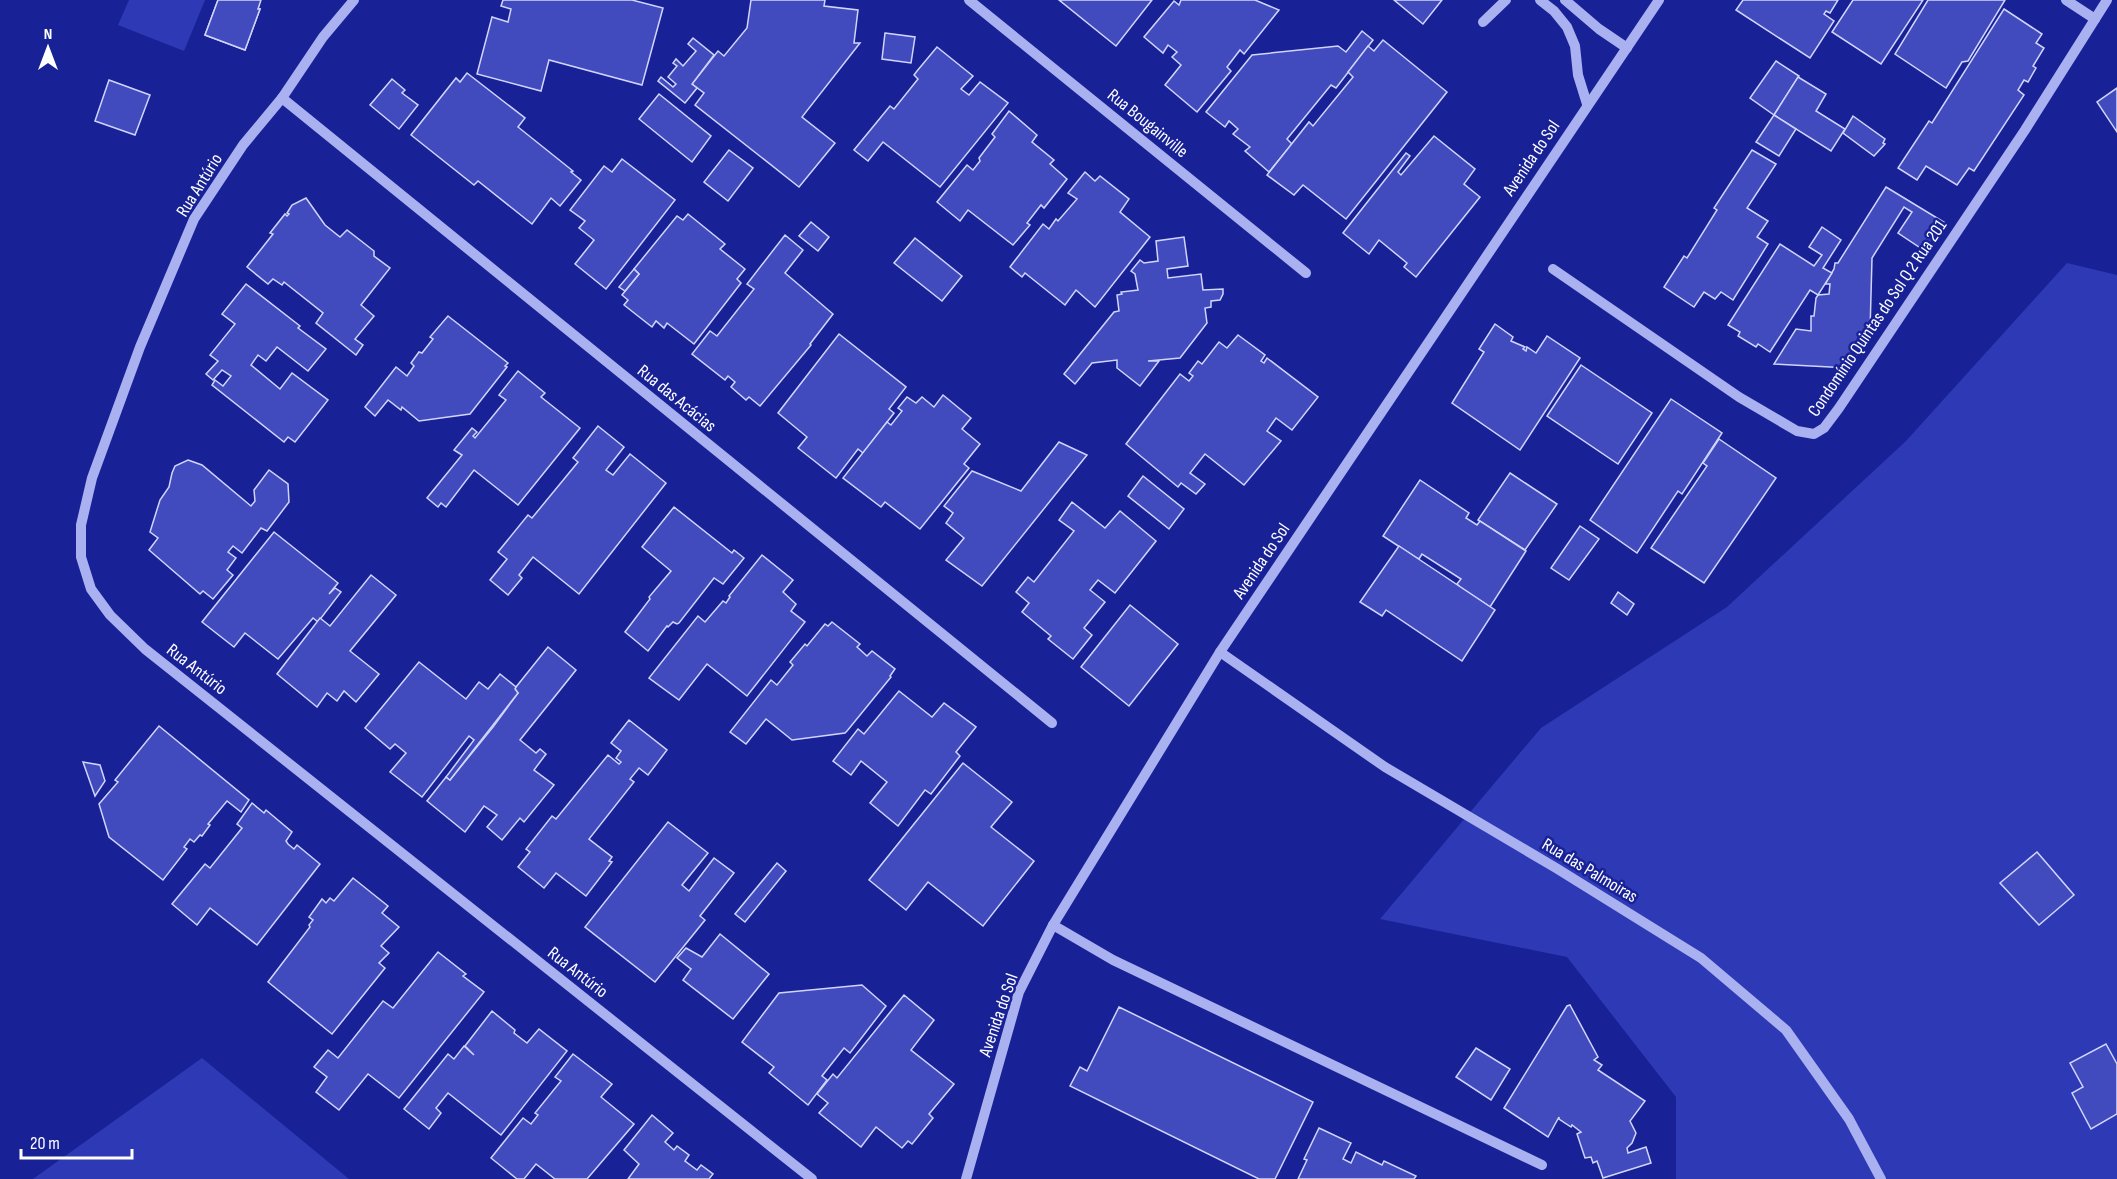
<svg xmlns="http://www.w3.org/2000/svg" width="2117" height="1179" viewBox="0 0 2117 1179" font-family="'Sofia Sans Condensed',sans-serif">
<rect width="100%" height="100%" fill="#182296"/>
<!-- green -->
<g fill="#2e3ab5">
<polygon points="129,0 205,0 184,51 118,25"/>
<polygon points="2067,263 2117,275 2117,1179 1676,1179 1676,1097 1567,957 1380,919 1541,728 1727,607 1906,441"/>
<polygon points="202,1058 349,1179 33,1179"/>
</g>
<!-- building -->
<g fill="#414bbd" stroke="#d1d5fc" stroke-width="1.5">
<polygon points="218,0 233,0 260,9 245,50 205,35"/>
<polygon points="218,0 261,0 258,9 260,9 245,50 205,35"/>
<polygon points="503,0 632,0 663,8 642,85 549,60 541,91 477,74 492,17 508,22 511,9 501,6"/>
<polygon points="751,0 825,0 824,6 858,10 854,43 860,43 802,117 835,143 799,187 695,105 704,93 692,84 718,51 724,56 747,28"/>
<polygon points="1059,0 1152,0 1116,46"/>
<polygon points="1181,0 1255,0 1279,10 1244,54 1240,50 1227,67 1231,71 1197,112 1165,85 1181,65 1172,57 1177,52 1168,45 1163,53 1144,37 1174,1 1179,5"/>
<polygon points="1394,0 1442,0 1423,24"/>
<polygon points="1743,0 1838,0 1830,13 1826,11 1824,14 1834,21 1810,58 1736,10"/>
<polygon points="1853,0 1923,0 1881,64 1832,32"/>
<polygon points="1928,0 2005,0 1968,61 1962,62 1946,88 1895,54"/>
<polygon points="2004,9 2042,34 2036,43 2044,48 2033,66 2036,68 2028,82 2024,80 2018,90 2024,95 1974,171 1969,168 1957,185 1926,166 1917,180 1898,168 1929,121 1932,123"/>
<polygon points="1362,31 1373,40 1336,88 1331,85 1287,139 1292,144 1269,172 1245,151 1250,147 1233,134 1238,129 1229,121 1225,127 1206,112 1252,55 1338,46 1346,52"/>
<polygon points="885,33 915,37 911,63 882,59"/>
<polygon points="693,38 714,55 692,84 697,88 685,103 658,81 661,77 673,87 676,84 668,77 677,66 673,63 676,59 683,66 696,51 688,44"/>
<polygon points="1383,40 1447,92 1346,219 1303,185 1294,195 1267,175 1309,122 1313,126 1353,77 1348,72 1368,46 1374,51"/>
<polygon points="937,47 973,76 961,89 969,95 980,82 1008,103 940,187 883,142 868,161 854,150 890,106 894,109 918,79 914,75 917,71"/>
<polygon points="1776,61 1799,76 1774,115 1750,98"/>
<polygon points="467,73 525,118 518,127 573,171 571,172 581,180 560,206 551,198 532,224 478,181 474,185 411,135 456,78 460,82"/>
<polygon points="1798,77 1826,94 1816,111 1845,129 1831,151 1774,115"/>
<polygon points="392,79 405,90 402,93 418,105 399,129 370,105"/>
<polygon points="109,80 150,95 135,135 95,121"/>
<polygon points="2117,88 2117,132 2097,102"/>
<polygon points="659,94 711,136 692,162 639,119"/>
<polygon points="1009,111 1037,135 1032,142 1054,160 1050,164 1067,179 1044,208 1041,205 1027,223 1030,225 1013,245 968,210 960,221 937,202 967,165 973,170 980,161 979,158 995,137 992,134"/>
<polygon points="1774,115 1796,129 1779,156 1756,142"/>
<polygon points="1853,116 1885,139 1883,143 1885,144 1874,156 1843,133"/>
<polygon points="1434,136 1475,169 1464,184 1480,197 1416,277 1404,267 1407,263 1379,240 1369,254 1343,233 1406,153 1410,156 1398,172 1401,175"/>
<polygon points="729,150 753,168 728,201 704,182"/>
<polygon points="1752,150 1776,164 1747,208 1768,221 1757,237 1768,244 1733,300 1721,292 1715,299 1704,292 1694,307 1664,287 1684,256 1687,258 1717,210 1714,208"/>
<polygon points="622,159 675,200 606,289 575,264 594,240 579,228 585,221 570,210 604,166 612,172"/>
<polygon points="1085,172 1095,181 1100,176 1129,199 1120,212 1150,237 1095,307 1076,290 1065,305 1025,273 1022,277 1010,267 1043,224 1049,229 1056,219 1058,221 1077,199 1068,193"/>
<polygon points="1886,187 1947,224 1928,253 1898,233 1912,212 1904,207 1872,258 1870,332 1849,368 1774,364 1796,329 1811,331 1811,316 1814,316 1816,298 1818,295 1829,294 1830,284 1825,284 1834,269 1835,263 1838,263"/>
<polygon points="306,198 325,225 340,237 347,230 374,251 374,256 390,268 361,305 374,316 355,339 363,345 356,355 316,323 323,313 284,282 282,285 273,279 268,284 247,267 273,234 270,233 285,214 287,216 289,214 287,213 292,205"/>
<polygon points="688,214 725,244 720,249 745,269 737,279 741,283 694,344 667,323 664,328 656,321 652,327 624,305 628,300 622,295 639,274 634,269 677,216 683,220"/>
<polygon points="811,222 829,237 818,251 799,236"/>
<polygon points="1822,227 1841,240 1823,268 1832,273 1818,295 1810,290 1770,352 1758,344 1756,347 1738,336 1740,332 1728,325 1780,244 1814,266 1822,255 1809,247"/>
<polygon points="785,235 803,250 785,273 833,314 810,344 811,345 760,406 749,397 746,400 731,387 735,382 728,376 725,380 692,354 710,331 717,336 754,289 747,284"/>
<polygon points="1184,237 1188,266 1167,269 1168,278 1201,274 1203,290 1223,289 1223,294 1220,300 1211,301 1211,307 1205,308 1207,323 1180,358 1148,361 1159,361 1140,386 1117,368 1117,360 1092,363 1075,384 1064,374 1114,312 1119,311 1117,295 1122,294 1121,292 1138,290 1135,274 1131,271 1140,260 1144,263 1158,261 1156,241"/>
<polygon points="915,238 962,276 942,301 894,263"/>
<polygon points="634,269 639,274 625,291 619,287"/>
<polygon points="246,284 300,326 298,328 326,349 308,371 277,347 266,361 258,355 251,365 280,389 292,373 328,400 295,442 288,437 284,442 212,385 215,380 223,386 231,376 222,370 213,380 206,374 218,361 210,355 235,324 222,314"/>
<polygon points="448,316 508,363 505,366 507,367 470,414 419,421 402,407 401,410 388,400 375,416 365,407 396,367 407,376 414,366 411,363 419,352 422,353 433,339 430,337"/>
<polygon points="1495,324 1513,337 1511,341 1525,347 1523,349 1526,351 1527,347 1536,353 1547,336 1580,358 1520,450 1452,403 1484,352 1479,349"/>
<polygon points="839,334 906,387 889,409 894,413 863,453 858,449 836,478 798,448 807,437 778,413"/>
<polygon points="1238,335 1265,355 1261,361 1264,363 1267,358 1318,397 1292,430 1276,418 1267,431 1281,441 1244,485 1205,454 1190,473 1205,484 1196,494 1181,483 1178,487 1126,444 1180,374 1189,381 1193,376 1189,373 1198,361 1202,364 1219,342 1227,348"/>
<polygon points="1581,365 1652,413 1618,464 1547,416"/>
<polygon points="518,371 545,393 541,397 580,428 518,505 474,470 446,507 441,503 438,507 427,498 462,455 454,450 472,428 477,432 473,436 475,438 497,411 506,400 499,395"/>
<polygon points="943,395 971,418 962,429 980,444 964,464 969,468 920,529 885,502 881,507 843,478 887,422 891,425 902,411 898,408 907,397 916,403 922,397 934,407"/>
<polygon points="1671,399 1722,433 1682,494 1678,491 1637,553 1590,520"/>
<polygon points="598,426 624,447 606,470 613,475 630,454 666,483 579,594 533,557 519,575 522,578 508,595 490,580 507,559 498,552 528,515 532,518 578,462 573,458"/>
<polygon points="1719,439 1776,478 1704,583 1651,548 1707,466 1703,463"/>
<polygon points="1059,442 1087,455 982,586 946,560 964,538 946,523 953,513 944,506 972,471 1021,491"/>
<polygon points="188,460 202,465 251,506 255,501 254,490 269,470 288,484 289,502 267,531 261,528 242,553 233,546 228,552 236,558 227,570 233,575 213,599 203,591 200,594 149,550 158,538 150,532 160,500 169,487 172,473 175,466"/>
<polygon points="1510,473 1557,504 1525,550 1478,520"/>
<polygon points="1143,476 1184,509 1169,529 1128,496"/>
<polygon points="1420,480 1469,513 1466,518 1477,525 1480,521 1526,551 1490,607 1460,587 1457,584 1461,579 1422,554 1419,559 1415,557 1383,536"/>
<polygon points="1072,502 1105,528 1120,511 1156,541 1115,593 1098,580 1090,590 1105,602 1084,628 1092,635 1073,659 1048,639 1051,636 1022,612 1029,603 1016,592 1028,577 1034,582 1074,531 1059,520"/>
<polygon points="674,507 732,553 734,550 744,558 723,584 714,578 679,623 677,624 673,622 668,627 667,626 648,651 625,632 650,599 649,597 671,571 642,547"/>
<polygon points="1580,526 1599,539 1569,580 1551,568"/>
<polygon points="274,532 338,583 329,594 335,588 341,592 318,622 313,618 278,659 245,633 234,647 202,622"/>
<polygon points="1399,546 1495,610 1462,661 1386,610 1382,616 1360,602"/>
<polygon points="762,555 793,580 783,592 796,604 791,611 805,622 747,696 707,664 679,700 649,678 698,616 705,622 723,601 726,603 730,597 729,596"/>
<polygon points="371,575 396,595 350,651 379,674 356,702 344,691 337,701 327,693 317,707 277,674 320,618 330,626"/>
<polygon points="1618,592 1634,604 1627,615 1611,603"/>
<polygon points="1130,605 1178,644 1129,706 1081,667"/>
<polygon points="832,622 860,644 857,647 867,656 872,651 895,669 890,676 891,677 847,731 845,733 792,740 766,719 746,744 730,732 771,680 777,685 793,665 790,662 805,644 807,646 825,624 828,626"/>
<polygon points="548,647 576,670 520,740 536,753 540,749 546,754 534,770 554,785 524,822 520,818 502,840 487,827 497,815 484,806 465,832 427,801 446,777 450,780 493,727 518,693 515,689 516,687"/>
<polygon points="419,662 466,699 479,682 488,689 500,674 516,687 515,689 518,693 450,780 446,777 474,740 469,736 422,797 390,772 406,753 395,744 390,749 365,728"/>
<polygon points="899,691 932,717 944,703 976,727 956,752 960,756 931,794 925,790 898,826 870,803 887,782 861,761 851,775 833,761 858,729 864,734"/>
<polygon points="629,720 667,750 648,775 639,768 630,779 634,782 589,839 612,857 609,861 612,862 586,896 556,873 544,888 518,867 530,852 526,849 552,816 556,819 608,755 619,764 621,762 616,758 621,751 611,743"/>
<polygon points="159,726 249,800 241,812 227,801 208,824 210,825 202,836 200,835 194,842 190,839 184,847 187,849 163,880 109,837 99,804 118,782 115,780"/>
<polygon points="83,762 100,765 105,781 95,796"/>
<polygon points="963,763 1012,802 991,827 1034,861 983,926 928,882 906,910 869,880"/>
<polygon points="252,803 264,813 266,810 292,832 286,841 288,844 294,849 297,845 320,864 257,945 210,908 197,925 172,904 205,864 210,868 242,828 237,824"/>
<polygon points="668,822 708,853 682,885 689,891 714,858 734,873 700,916 705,920 655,982 585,927"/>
<polygon points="2037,852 2074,895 2039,925 2000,883"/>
<polygon points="777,863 786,871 745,922 735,914"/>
<polygon points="353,878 388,906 382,913 399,927 381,946 389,953 379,963 385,968 332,1034 268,982 310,927 309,925 313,920 309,917 322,899 326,903 330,898 334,901"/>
<polygon points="720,934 769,974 733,1019 683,980 691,969 677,958 686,948 702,957"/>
<polygon points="438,952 466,974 463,976 484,992 399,1098 368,1074 339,1110 316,1092 327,1077 314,1067 328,1050 338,1058 383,1001 393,1008"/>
<polygon points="862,985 886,1006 850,1053 844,1048 822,1076 827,1080 808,1105 769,1073 774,1067 742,1042 779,993"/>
<polygon points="904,995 934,1020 911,1050 954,1084 929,1114 933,1118 912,1144 908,1141 902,1148 876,1127 861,1147 819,1113 828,1103 817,1094 833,1074 837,1078"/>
<polygon points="1570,1005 1598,1057 1594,1060 1602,1065 1598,1070 1645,1101 1630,1121 1636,1133 1632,1143 1627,1148 1628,1153 1646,1147 1651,1163 1603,1178 1597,1161 1593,1163 1591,1157 1585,1158 1577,1134 1581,1132 1572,1125 1571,1127 1559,1119 1559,1117 1548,1137 1504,1108 1567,1006"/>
<polygon points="1119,1007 1313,1102 1275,1179 1259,1179 1070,1086 1080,1067 1087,1071"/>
<polygon points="492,1011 515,1030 514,1033 527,1043 539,1029 567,1051 501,1135 448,1093 436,1108 441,1113 429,1129 404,1109 448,1054 454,1059 464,1046 474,1055 465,1046"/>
<polygon points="2106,1044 2117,1064 2117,1114 2091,1129 2072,1093 2083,1087 2070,1063"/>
<polygon points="1476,1048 1510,1069 1491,1100 1456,1077"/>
<polygon points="573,1054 612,1084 601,1097 634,1124 587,1179 555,1179 536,1164 524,1179 517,1179 491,1158 523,1118 531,1124 538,1115 535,1113 561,1081 555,1077"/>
<polygon points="652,1115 673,1133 665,1142 674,1150 677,1146 689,1155 685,1161 697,1170 701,1165 713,1174 709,1179 628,1179 639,1164 624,1150"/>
<polygon points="1319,1128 1351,1143 1343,1159 1351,1163 1356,1152 1382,1165 1384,1161 1416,1176 1414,1179 1298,1179 1307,1160 1304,1159"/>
</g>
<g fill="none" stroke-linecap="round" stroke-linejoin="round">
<!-- minor -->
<g stroke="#aab1f1" stroke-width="10">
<polyline points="354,0 323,37 282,98 243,145 194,219 140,347 92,478 81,525 81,557 91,589 110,615 145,649 812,1179"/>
<polyline points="969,0 1306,273"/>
<polyline points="1540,0 1554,11 1567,27 1575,46 1578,75 1587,104"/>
<polyline points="1565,0 1599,29 1627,48"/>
<polyline points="2066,0 2095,19"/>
<polyline points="1483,22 1506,0"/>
<polyline points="282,98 1052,723"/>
<polyline points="1553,269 1739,397 1797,431 1814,434 1824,428 1839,408 2025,130 2107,0"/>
<polyline points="1220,652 1385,767 1556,868 1701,958 1786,1030 1849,1119 1881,1179"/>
<polyline points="1053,925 1113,960 1542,1165"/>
<polyline points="966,1179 1019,992 1053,925 1220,652 1659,0"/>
</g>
</g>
<g text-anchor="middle" stroke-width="5" stroke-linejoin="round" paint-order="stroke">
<!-- street labels -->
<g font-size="18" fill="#fff" stroke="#182296">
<text transform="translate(1148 123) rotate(39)" y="6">Rua Bougainville</text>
<text transform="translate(1531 158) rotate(-56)" y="6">Avenida do Sol</text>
<text transform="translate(199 185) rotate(-58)" y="6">Rua Antúrio</text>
<text transform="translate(1877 318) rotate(-56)" y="6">Condomínio Quintas do Sol Q 2 Rua 201</text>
<text transform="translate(677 398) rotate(39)" y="6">Rua das Acácias</text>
<text transform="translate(1261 561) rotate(-56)" y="6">Avenida do Sol</text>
<text transform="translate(197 669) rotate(38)" y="6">Rua Antúrio</text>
<text transform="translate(1590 870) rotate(31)" y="6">Rua das Palmoiras</text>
<text transform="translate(578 972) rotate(38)" y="6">Rua Antúrio</text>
<text transform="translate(998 1015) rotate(-71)" y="6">Avenida do Sol</text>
</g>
</g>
<!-- north arrow -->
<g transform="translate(48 48)" stroke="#182296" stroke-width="4.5" paint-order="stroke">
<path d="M0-4.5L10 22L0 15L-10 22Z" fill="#ffffff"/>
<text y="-9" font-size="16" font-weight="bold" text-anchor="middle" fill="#ffffff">N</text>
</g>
<!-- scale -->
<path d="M21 1149v9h111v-9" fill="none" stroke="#ffffff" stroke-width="3"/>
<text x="30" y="1149" font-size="18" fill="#ffffff" stroke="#182296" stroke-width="4.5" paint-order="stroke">20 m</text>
</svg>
